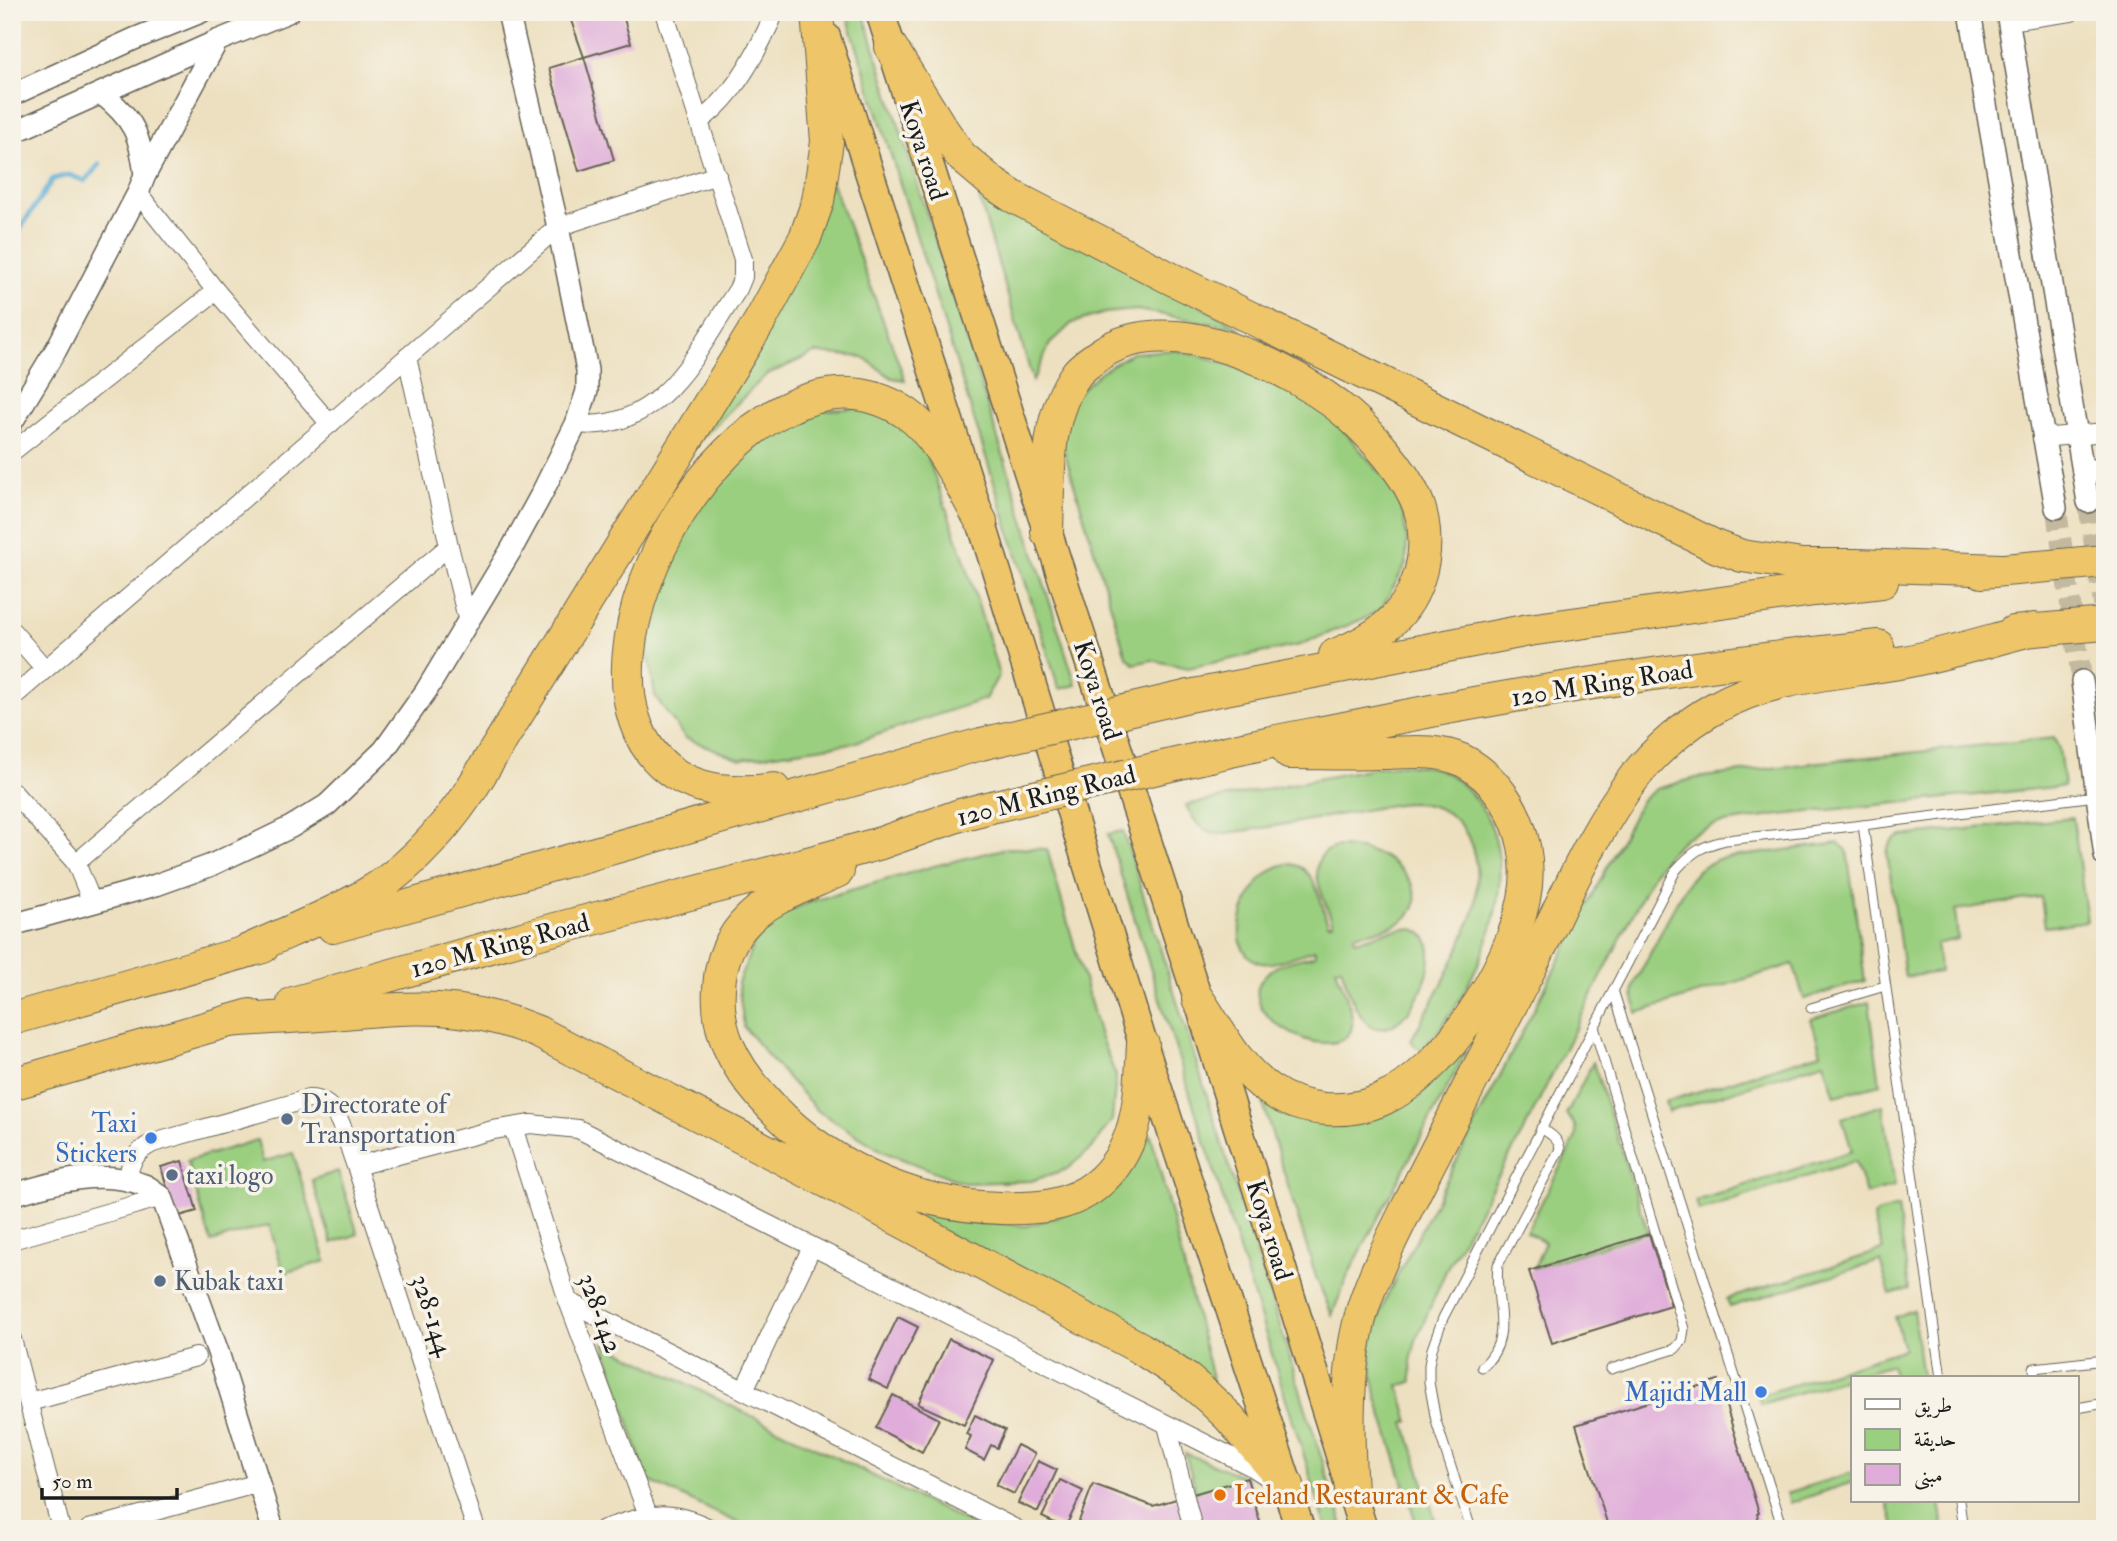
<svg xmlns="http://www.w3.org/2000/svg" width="2117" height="1541" viewBox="0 0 2117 1541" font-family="'IM FELL Double Pica',Amiri,serif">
<rect width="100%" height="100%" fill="#f7f3e8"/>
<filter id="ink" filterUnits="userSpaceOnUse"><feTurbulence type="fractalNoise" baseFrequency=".0143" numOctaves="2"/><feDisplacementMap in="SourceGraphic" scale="14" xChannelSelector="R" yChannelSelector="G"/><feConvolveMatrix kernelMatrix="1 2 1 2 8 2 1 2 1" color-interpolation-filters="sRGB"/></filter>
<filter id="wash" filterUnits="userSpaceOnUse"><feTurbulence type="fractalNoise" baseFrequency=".00686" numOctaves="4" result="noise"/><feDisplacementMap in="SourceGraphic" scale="28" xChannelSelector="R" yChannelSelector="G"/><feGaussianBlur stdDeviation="1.57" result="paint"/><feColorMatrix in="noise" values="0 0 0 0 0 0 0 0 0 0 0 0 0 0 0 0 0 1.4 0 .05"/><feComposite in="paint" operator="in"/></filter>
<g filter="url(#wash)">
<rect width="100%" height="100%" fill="#ede0c0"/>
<!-- green -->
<g fill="#9bcf80" stroke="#5c764e" stroke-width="2">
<polygon points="846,12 863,12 1076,685 1059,689"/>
<polygon points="974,181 1242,329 1137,310 1105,313 1072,323 1050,344 1033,381"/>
<polygon points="832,182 905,380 892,378 863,357 815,353 766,375 693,447"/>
<polygon points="1173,350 1206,357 1281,381 1333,418 1393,488 1403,514 1407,537 1406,564 1382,608 1365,618 1300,645 1188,668 1152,660 1134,664 1126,656 1062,444 1070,400 1099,373 1132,353"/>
<polygon points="872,407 921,438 966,564 999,675 985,699 853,743 740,759 685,738 655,696 647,643 649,596 699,492 782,413"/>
<polygon points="2054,738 2059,749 2064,786 1780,815 1717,824 1686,837 1669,853 1653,874 1523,1132 1448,1266 1416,1340 1411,1361 1412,1382 1399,1386 1409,1422 1405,1423 1438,1529 1418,1529 1376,1395 1373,1377 1370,1352 1372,1337 1387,1296 1641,801 1656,789 1696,778 1811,763"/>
<path d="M1403 764C1415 766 1429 766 1440 770 1457 777 1469 790 1480 805 1530 878 1475 993 1422 1050L1416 1047 1411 1040C1431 1004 1452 969 1466 930 1469 922 1474 914 1475 905 1482 857 1470 805 1412 803 1392 803 1374 809 1354 812 1309 820 1263 829 1217 834 1200 830 1193 820 1186 805L1378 767Z"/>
<path d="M2073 818 2087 921 2045 927 2041 897 1955 910 1958 939 1936 944 1940 972 1905 977 1888 860C1886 846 1889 841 1902 836Z"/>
<polygon points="1123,831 1344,1529 1327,1529 1108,834"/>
<polygon points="1838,843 1847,850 1865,981 1804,999 1793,964 1637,1013 1633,994 1634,985 1677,901 1690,879 1699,869 1718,859"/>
<path d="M1336 847C1352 847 1369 850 1384 857 1405 868 1429 897 1406 918 1394 929 1370 931 1354 935L1355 941C1371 937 1404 923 1418 931 1454 949 1401 1057 1365 1021 1352 1006 1347 985 1341 967L1336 968C1340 983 1357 1015 1351 1030 1332 1071 1215 1006 1274 968 1286 961 1302 959 1315 955V950C1300 953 1272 968 1258 962 1207 942 1275 823 1312 879 1320 892 1323 910 1328 924H1333C1326 900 1299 858 1336 847Z"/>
<polygon points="1007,848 1047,849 1100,1036 1116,1076 1112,1120 1092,1148 1067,1169 1031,1181 964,1183 884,1152 818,1111 773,1062 744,1027 738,983 754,943 777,915 816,900 934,866"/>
<polygon points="1869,1002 1880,1084 1835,1096 1824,1062 1668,1112 1665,1102 1821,1053 1811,1019"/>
<polygon points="1467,1050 1348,1275 1332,1315 1316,1277 1263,1104 1386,1112 1419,1097 1449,1062"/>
<path d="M1593 1062 1648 1232 1534 1268 1545 1242 1526 1232 1575 1139C1578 1128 1574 1122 1566 1115Z"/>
<polygon points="1883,1105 1895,1186 1866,1194 1855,1161 1699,1211 1696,1201 1852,1151 1842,1118"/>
<polygon points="1151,1135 1213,1382 1176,1352 1091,1307 857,1189 995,1222 1026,1226 1059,1216 1124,1165"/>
<polygon points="257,1140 263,1162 293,1153 326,1261 284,1273 269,1225 211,1242 187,1161"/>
<polygon points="338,1171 358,1234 332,1243 312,1180"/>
<polygon points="1898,1207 1909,1289 1890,1294 1880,1261 1730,1307 1727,1299 1883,1250 1873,1217 1876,1213"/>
<polygon points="1913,1310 1922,1378 1895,1378 1891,1365 1761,1404 1758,1396 1904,1349 1895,1317"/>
<polygon points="604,1343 981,1529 751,1529 647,1480"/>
<polygon points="1185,1453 1247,1478 1262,1529 1207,1529"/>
<polygon points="1853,1472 1853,1482 1790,1503 1787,1493"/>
<polygon points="1887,1501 1939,1501 1943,1529 1895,1529"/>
</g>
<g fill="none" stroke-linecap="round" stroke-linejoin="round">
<!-- stream -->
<polyline stroke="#5aaed6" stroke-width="5" points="12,241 53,179 69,175 85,181 100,164"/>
</g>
<g id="blocks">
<!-- building -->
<g fill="#e0adda">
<polygon points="568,12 622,12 631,43 584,57"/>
<polygon points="584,57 614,160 579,171 549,68"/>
<polygon points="182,1161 197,1211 176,1217 161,1167"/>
<polygon points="1649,1234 1671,1306 1552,1343 1529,1271"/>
<polygon points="898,1317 918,1327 888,1389 868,1379"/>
<polygon points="949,1339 994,1360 964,1425 918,1404"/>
<polygon points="1718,1380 1759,1513 1757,1514 1761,1529 1609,1529 1576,1425"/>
<polygon points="893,1395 939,1419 922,1452 876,1428"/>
<polygon points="975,1415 1005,1430 997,1448 991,1445 984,1460 965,1450 971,1436 966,1434"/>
<polygon points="1017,1445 1035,1454 1014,1494 996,1485"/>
<polygon points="1038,1461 1057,1470 1038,1512 1018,1503"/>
<polygon points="1247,1478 1262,1529 1076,1529 1093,1484 1153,1506"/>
<polygon points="1060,1480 1083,1491 1065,1528 1042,1517"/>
</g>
</g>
</g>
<g filter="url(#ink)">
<use href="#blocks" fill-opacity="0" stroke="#656155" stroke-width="2"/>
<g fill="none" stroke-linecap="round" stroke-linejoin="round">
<!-- tertiary-tunnel -->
<g stroke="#c3b99f" stroke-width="21" stroke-dasharray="21 10" stroke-linecap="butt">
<polyline points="2088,502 2105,614"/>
<polyline points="2056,508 2082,681"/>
</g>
<defs>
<g id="service">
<polyline points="1863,825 1941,1378"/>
<polyline points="1613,990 1783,1529"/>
<polyline points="1811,1008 1885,986"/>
<polyline points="1594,1027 1684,1329 1682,1341 1675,1349 1611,1369"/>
<path d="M1482 1367C1516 1337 1493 1303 1498 1265L1560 1149C1559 1139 1549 1133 1541 1128"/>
<polyline points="2035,1378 2034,1368 2105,1360"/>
<polyline points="2077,1408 2105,1403"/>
<polyline points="1959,1501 1963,1529"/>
<path d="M1471 1529 1436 1421 1429 1382V1365L1432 1349 1443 1318 1676 870C1693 851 1702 846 1726 840L1863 825 2096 796"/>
</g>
<g id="minor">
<polyline points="2009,21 2071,12"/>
<path d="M699 121C733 99 759 49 775 12"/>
<polyline points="138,193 216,291 330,424"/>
<polyline points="407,357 449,546"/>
<path d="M576 424C663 433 697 350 738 289L743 277V259L664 12"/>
<polyline points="2042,438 2105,432"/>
<polyline points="12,452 216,291"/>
<polyline points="12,631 45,669"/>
<polyline points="12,698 558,227 717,175"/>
<polyline points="12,791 76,863 92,902"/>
<polyline points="76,863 449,546 468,622"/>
<polyline points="513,1127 568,1301 648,1515"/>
<polyline points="356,1166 493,1130 531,1124 578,1129 1254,1468 1271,1479"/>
<path d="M128 1180C129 1162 136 1151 153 1143L308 1099C341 1098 346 1142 356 1166L476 1529"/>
<polyline points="12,1240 162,1197"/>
<polyline points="568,1301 1016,1529"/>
<polyline points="12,1339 61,1529"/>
<polyline points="744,1390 812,1247"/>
<polyline points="29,1402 196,1357"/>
<polyline points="1167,1425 1193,1529"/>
<polyline points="89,1529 259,1483"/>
<path d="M604 1529C648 1515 667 1507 711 1529"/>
</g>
<g id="tertiary">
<polyline points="1970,12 2056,508"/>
<polyline points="2007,12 2088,502"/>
<path d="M102 94C134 119 140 135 145 175"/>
<polyline points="12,95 134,39 201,12"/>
<polyline points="12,133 217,41 288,12"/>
<polyline points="12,422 57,348 138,193 145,175 217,41"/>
<polyline points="2083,471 2105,469"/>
<polyline points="2082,681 2105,856"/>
<polyline points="12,925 156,885 209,866 256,844 291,827 327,805 384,750 426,691 511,550 541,495 576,424 587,391 587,370 558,227 508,12"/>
<path d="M12 1195C54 1182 101 1168 144 1185 150 1187 156 1193 162 1197L218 1352 273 1529"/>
</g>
<g id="trunk">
<polyline points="880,12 1198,999 1363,1529"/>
<polyline points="826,37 981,521 1143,1044 1288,1485 1288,1491 1300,1529"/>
</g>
<g id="motorway">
<polyline points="891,47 940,126 961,156 994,184 1012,196 1168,277 1717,547 1742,556 1802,565 1856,565 2002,570"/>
<path d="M1047 532C1049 479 1044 418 1077 373 1084 365 1093 359 1102 353 1172 307 1293 367 1349 415 1373 436 1402 469 1415 497 1427 522 1427 554 1418 580 1405 619 1373 640 1335 655"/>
<polyline points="1982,572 2105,561"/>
<polyline points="2013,632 2105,624"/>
<polyline points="1189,696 1529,630 1814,590 1882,582"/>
<path d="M1210 756C1259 743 1310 735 1360 725 1531 690 1704 664 1878 646"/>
<path d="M774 789C738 794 698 793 668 769 539 668 748 307 906 413 939 435 961 487 981 521"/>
<path d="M838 871C811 884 771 897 750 918 730 937 720 962 719 989 716 1031 733 1063 760 1094 819 1163 910 1206 1001 1208 1035 1209 1069 1207 1096 1185 1140 1149 1140 1096 1143 1044"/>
<polyline points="333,927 981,744"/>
<path d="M242 953C282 934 325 918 363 896 407 872 442 832 470 791L760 321 805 238 818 201 827 142 817 12"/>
<path d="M1198 999C1219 1030 1238 1069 1270 1090 1302 1112 1346 1115 1381 1100 1446 1073 1511 966 1524 899 1531 865 1524 827 1504 798 1493 782 1480 769 1462 760 1435 748 1407 753 1378 753 1348 754 1318 753 1289 753"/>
<polyline points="293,1003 540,933 827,858 881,843 960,815 991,807"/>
<polyline points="12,1019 263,947"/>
<path d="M230 1021C264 1018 298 1017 332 1014 411 1007 463 1001 538 1032L843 1190 1140 1348 1187 1379 1208 1397 1229 1417 1288 1485"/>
<polyline points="12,1084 250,1015"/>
<path d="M1351 1490C1347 1431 1346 1365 1363 1308 1377 1264 1401 1221 1421 1180 1455 1114 1488 1049 1522 984 1558 916 1588 836 1636 775 1656 750 1686 724 1715 708 1772 675 1840 674 1904 662 1947 654 1991 640 2034 629"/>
</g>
</defs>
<!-- service casing -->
<use href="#service" stroke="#656155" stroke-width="11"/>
<!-- minor casing -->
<use href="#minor" stroke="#656155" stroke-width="20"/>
<!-- tertiary casing -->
<use href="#tertiary" stroke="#656155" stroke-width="24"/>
<!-- trunk casing -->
<use href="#trunk" stroke="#656155" stroke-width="31"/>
<!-- motorway casing -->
<use href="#motorway" stroke="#656155" stroke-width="34"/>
<!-- service -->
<use href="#service" stroke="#fff" stroke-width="9"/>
<!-- minor -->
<use href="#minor" stroke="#fff" stroke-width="18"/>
<!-- tertiary -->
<use href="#tertiary" stroke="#fff" stroke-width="21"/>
<!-- trunk -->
<use href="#trunk" stroke="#eec569" stroke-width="28"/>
<!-- motorway -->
<use href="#motorway" stroke="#eec569" stroke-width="32"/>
<defs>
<g id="motorway-bridge">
<polyline points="981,744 1189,696"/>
<polyline points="991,807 1210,756"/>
</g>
</defs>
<!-- motorway-bridge casing -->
<use href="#motorway-bridge" stroke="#656155" stroke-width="34" stroke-linecap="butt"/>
<!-- motorway-bridge -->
<use href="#motorway-bridge" stroke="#eec569" stroke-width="32"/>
</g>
</g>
<!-- markers -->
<g fill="#5c6f8a" stroke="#f7f3e8" stroke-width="2.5">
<circle cx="287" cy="1119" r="7"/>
<circle cx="172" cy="1175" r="7"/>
<circle cx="160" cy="1281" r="7"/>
</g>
<g fill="#3f7fe0" stroke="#f7f3e8" stroke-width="2.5">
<circle cx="151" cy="1138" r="7"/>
<circle cx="1761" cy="1392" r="7"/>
</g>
<circle fill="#e8710a" stroke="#f7f3e8" stroke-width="2.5" cx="1220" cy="1495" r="7"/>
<g text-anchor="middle" stroke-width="7" stroke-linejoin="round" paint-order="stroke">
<!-- street labels -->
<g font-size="26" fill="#1c1c1c" stroke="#f7f3e8">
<text transform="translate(924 150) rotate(72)" y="9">Koya road</text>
<text transform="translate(1602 683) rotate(-9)" y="9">120 M Ring Road</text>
<text transform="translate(1098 690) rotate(72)" y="9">Koya road</text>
<text transform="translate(1046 795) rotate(-14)" y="9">120 M Ring Road</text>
<text transform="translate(500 945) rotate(-15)" y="9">120 M Ring Road</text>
<text transform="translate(1270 1230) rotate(73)" y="9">Koya road</text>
<text transform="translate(601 1313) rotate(70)" y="9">328-142</text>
<text transform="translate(433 1315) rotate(72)" y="9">328-144</text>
</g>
<!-- service labels -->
<g font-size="26" fill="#4e5e75" stroke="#f7f3e8" text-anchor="start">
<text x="301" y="1113">Directorate of<tspan x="301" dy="30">Transportation</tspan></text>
<text x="186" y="1184">taxi logo</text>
<text x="174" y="1290">Kubak taxi</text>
</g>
<!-- shop labels -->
<g font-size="26" fill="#366cbe" stroke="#f7f3e8" text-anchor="end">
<text x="137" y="1132">Taxi<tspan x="137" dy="30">Stickers</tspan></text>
<text x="1747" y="1401">Majidi Mall</text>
</g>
<!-- food labels -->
<g font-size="26" fill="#c56008" stroke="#f7f3e8" text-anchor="start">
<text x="1234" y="1504">Iceland Restaurant &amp; Cafe</text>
</g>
</g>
<!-- margin -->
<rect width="2117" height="1541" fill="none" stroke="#f7f3e8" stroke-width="42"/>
<!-- legend -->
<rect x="1851" y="1376" width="228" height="126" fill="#f7f3e8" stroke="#9f9d96" stroke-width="2"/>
<rect x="1865" y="1399" width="35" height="10" fill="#ffffff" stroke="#9f9d96" stroke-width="2"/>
<text x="1914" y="1412" font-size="21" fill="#1c1c1c">طريق</text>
<rect x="1865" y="1429" width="35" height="21" fill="#9bcf80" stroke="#9f9d96" stroke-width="2"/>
<text x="1914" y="1446" font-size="21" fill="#1c1c1c">حديقة</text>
<rect x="1865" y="1464" width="35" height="21" fill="#e0adda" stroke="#9f9d96" stroke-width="2"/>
<text x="1914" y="1482" font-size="21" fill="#1c1c1c">مبنى</text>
<!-- scale -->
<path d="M42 1488v10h135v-10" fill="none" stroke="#1c1c1c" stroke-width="3.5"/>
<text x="52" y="1488" font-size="21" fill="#1c1c1c" stroke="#f7f3e8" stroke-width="5" paint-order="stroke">50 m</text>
</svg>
